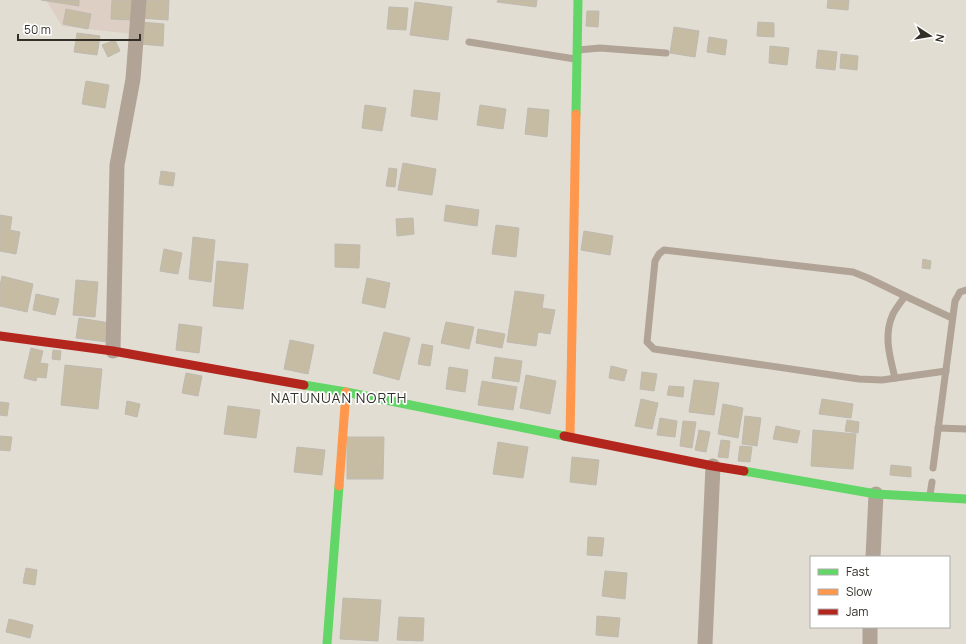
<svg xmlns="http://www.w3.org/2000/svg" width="966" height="644" viewBox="0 0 966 644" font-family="Manrope,sans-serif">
<rect width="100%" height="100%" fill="#e2ddd2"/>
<!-- education -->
<polygon fill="#decfc4" points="46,0 136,0 131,34 62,26"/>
<!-- building -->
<g fill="#c6bba3" stroke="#bebab2">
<polygon points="41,0 79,0 79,6"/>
<polygon points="112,0 133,0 132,20 111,19"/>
<polygon points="140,0 169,0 168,20 139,18"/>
<polygon points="498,0 537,0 536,7 497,2"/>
<polygon points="828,0 849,0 848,10 827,8"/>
<polygon points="415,2 452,7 448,40 410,35"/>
<polygon points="389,7 408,8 406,30 387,29"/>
<polygon points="66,9 91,14 88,29 63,24"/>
<polygon points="587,11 599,11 598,27 586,26"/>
<polygon points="142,22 164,24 163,46 140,44"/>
<polygon points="758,22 774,23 774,37 757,36"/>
<polygon points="674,27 699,31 695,57 670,53"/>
<polygon points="77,33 100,36 97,55 74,52"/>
<polygon points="709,37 727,40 725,55 707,52"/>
<polygon points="115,40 120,51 108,57 102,45"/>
<polygon points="770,46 789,48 787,65 769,63"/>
<polygon points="818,50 837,52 835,70 816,68"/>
<polygon points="841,54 858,56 857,70 840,68"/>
<polygon points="86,81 109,85 105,108 82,104"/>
<polygon points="414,90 440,93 437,120 411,116"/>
<polygon points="365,105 386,108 382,131 362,128"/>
<polygon points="480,105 506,109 503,129 477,125"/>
<polygon points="528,108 549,110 547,137 525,134"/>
<polygon points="403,163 436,169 432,195 398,190"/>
<polygon points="389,168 397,169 395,187 386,186"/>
<polygon points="161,171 175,173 173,186 159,184"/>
<polygon points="446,205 479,210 477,226 444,221"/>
<polygon points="0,215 12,217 10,230 20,232 16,254 0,251"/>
<polygon points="413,218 414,234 397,236 396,219"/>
<polygon points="496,225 519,228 516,257 492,254"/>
<polygon points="584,231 613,236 610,255 581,250"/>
<polygon points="193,237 215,240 211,282 189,279"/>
<polygon points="335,244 360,245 359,268 335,267"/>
<polygon points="164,249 182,253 178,274 160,271"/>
<polygon points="923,259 931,261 930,269 922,268"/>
<polygon points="217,261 248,264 243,309 213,306"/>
<polygon points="2,276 33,284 27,312 0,306 0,286"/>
<polygon points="367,278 390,283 385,308 362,303"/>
<polygon points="76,280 98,282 95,317 73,315"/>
<polygon points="515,291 544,295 542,308 555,310 550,334 538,332 536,346 507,342"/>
<polygon points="36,294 59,299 55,315 33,310"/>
<polygon points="79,318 110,323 107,342 76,338"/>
<polygon points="446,322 474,327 469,349 441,343"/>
<polygon points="179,324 202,327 199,353 176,350"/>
<polygon points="478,329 505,334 502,348 476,343"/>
<polygon points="384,332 410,338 399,380 373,373"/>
<polygon points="290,340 314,345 308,374 284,369"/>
<polygon points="422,344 433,346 430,366 418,364"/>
<polygon points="31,348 43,351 40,363 48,364 46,378 37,377 36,381 24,378"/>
<polygon points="53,350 61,351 60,360 52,359"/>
<polygon points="495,357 522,361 519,382 492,378"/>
<polygon points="65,365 102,369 98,409 61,405"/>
<polygon points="611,366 627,370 624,381 609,378"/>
<polygon points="449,367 468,370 465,392 446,389"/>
<polygon points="642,372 657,374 654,391 640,389"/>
<polygon points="186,373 202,376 198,396 182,393"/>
<polygon points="526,375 556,381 550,414 520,408"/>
<polygon points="694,380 719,383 714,415 689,412"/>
<polygon points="482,381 517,387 513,410 478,405"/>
<polygon points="669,386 684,387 683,397 667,395"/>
<polygon points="641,399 658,403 652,429 635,426"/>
<polygon points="822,399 853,404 851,418 819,414"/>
<polygon points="127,401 140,404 137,417 125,414"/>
<polygon points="0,402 9,403 7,416 0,415"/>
<polygon points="723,404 743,408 738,438 718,434"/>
<polygon points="228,406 260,410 256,438 224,434"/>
<polygon points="745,416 761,418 757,446 742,444"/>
<polygon points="660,418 677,421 675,437 657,435"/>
<polygon points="847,420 859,422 858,433 845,431"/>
<polygon points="683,421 696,422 692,448 680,446"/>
<polygon points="776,426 800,431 797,443 773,439"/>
<polygon points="699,430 710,432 706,452 695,450"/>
<polygon points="813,430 856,434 853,469 811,466"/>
<polygon points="0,436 12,437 10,451 0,450"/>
<polygon points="347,437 384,437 383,479 347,479"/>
<polygon points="721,440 730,441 728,458 718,457"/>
<polygon points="498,442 528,447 523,478 493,474"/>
<polygon points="740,446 752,447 750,462 738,461"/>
<polygon points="297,447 325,450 322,475 294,472"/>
<polygon points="572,457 599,460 596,485 570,482"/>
<polygon points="891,465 911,467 911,477 890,475"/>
<polygon points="588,537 604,538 602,556 587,555"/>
<polygon points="26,568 37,570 35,585 23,583"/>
<polygon points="605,571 627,573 625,599 602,596"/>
<polygon points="343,598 381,600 378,641 340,639"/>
<polygon points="597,616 620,618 618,637 596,635"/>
<polygon points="399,617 424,618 423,641 397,640"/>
<polygon points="9,619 33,625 30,638 6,632"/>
</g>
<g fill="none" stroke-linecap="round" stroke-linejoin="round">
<!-- lane -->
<g stroke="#b1a496" stroke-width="7">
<polyline points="469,42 575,59"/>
<polyline points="578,50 600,48 666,53"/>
<polyline points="946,371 882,380 859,379 654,349 647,342 655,261 659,254 664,250 853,272 868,278 905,296 952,318"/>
<path d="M895 378C890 357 883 335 893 314 896 308 901 302 905 296"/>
<polyline points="938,428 966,429"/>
<polyline points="933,468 955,301 960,292 966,290"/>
<polyline points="930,495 932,482"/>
</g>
<!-- street -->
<g stroke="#b1a496" stroke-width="15">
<polyline points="113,351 117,165 133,79 139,0"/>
<polyline points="873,557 876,494"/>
<polyline points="705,644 713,466"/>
<polyline points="870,644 870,627"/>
</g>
<!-- fast -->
<g stroke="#63d668" stroke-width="9">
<polyline points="576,114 578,0"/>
<polyline points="304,385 346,392 564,436"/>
<polyline points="744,471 876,494 966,499"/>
<polyline points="327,644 339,486"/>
</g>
<!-- slow -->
<g stroke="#ff974d" stroke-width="9">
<polyline points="570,437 576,114"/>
<polyline points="339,486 346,392"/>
</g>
<!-- jam -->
<g stroke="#b3261e" stroke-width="9">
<polyline points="0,336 113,351 304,385"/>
<polyline points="564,436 713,466 744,471"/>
</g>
</g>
<g text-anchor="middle" stroke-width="3.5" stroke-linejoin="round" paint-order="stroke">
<!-- quarter labels -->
<g font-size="14" letter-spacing="1" fill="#322f28" stroke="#fff">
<text x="339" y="403">NATUNUAN NORTH</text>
</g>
</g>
<!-- legend -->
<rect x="810" y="556" width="140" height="72" fill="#ffffff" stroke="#adaca9"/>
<rect x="818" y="569" width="20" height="6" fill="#63d668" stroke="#adaca9"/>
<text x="846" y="576" font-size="12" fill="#322f28">Fast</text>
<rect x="818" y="589" width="20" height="6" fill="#ff974d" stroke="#adaca9"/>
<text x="846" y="596" font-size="12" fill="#322f28">Slow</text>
<rect x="818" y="609" width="20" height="6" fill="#b3261e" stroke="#adaca9"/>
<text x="846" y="616" font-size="12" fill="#322f28">Jam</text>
<!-- north arrow -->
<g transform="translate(930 36) rotate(102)" stroke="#ffffff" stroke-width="3" paint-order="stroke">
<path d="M0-3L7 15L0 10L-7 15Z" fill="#322f28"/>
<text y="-6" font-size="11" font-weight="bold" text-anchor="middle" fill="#322f28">N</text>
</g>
<!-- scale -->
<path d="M18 34v6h122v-6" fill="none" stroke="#322f28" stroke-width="2"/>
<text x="24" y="34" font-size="12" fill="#322f28" stroke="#ffffff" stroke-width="3" paint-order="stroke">50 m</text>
</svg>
